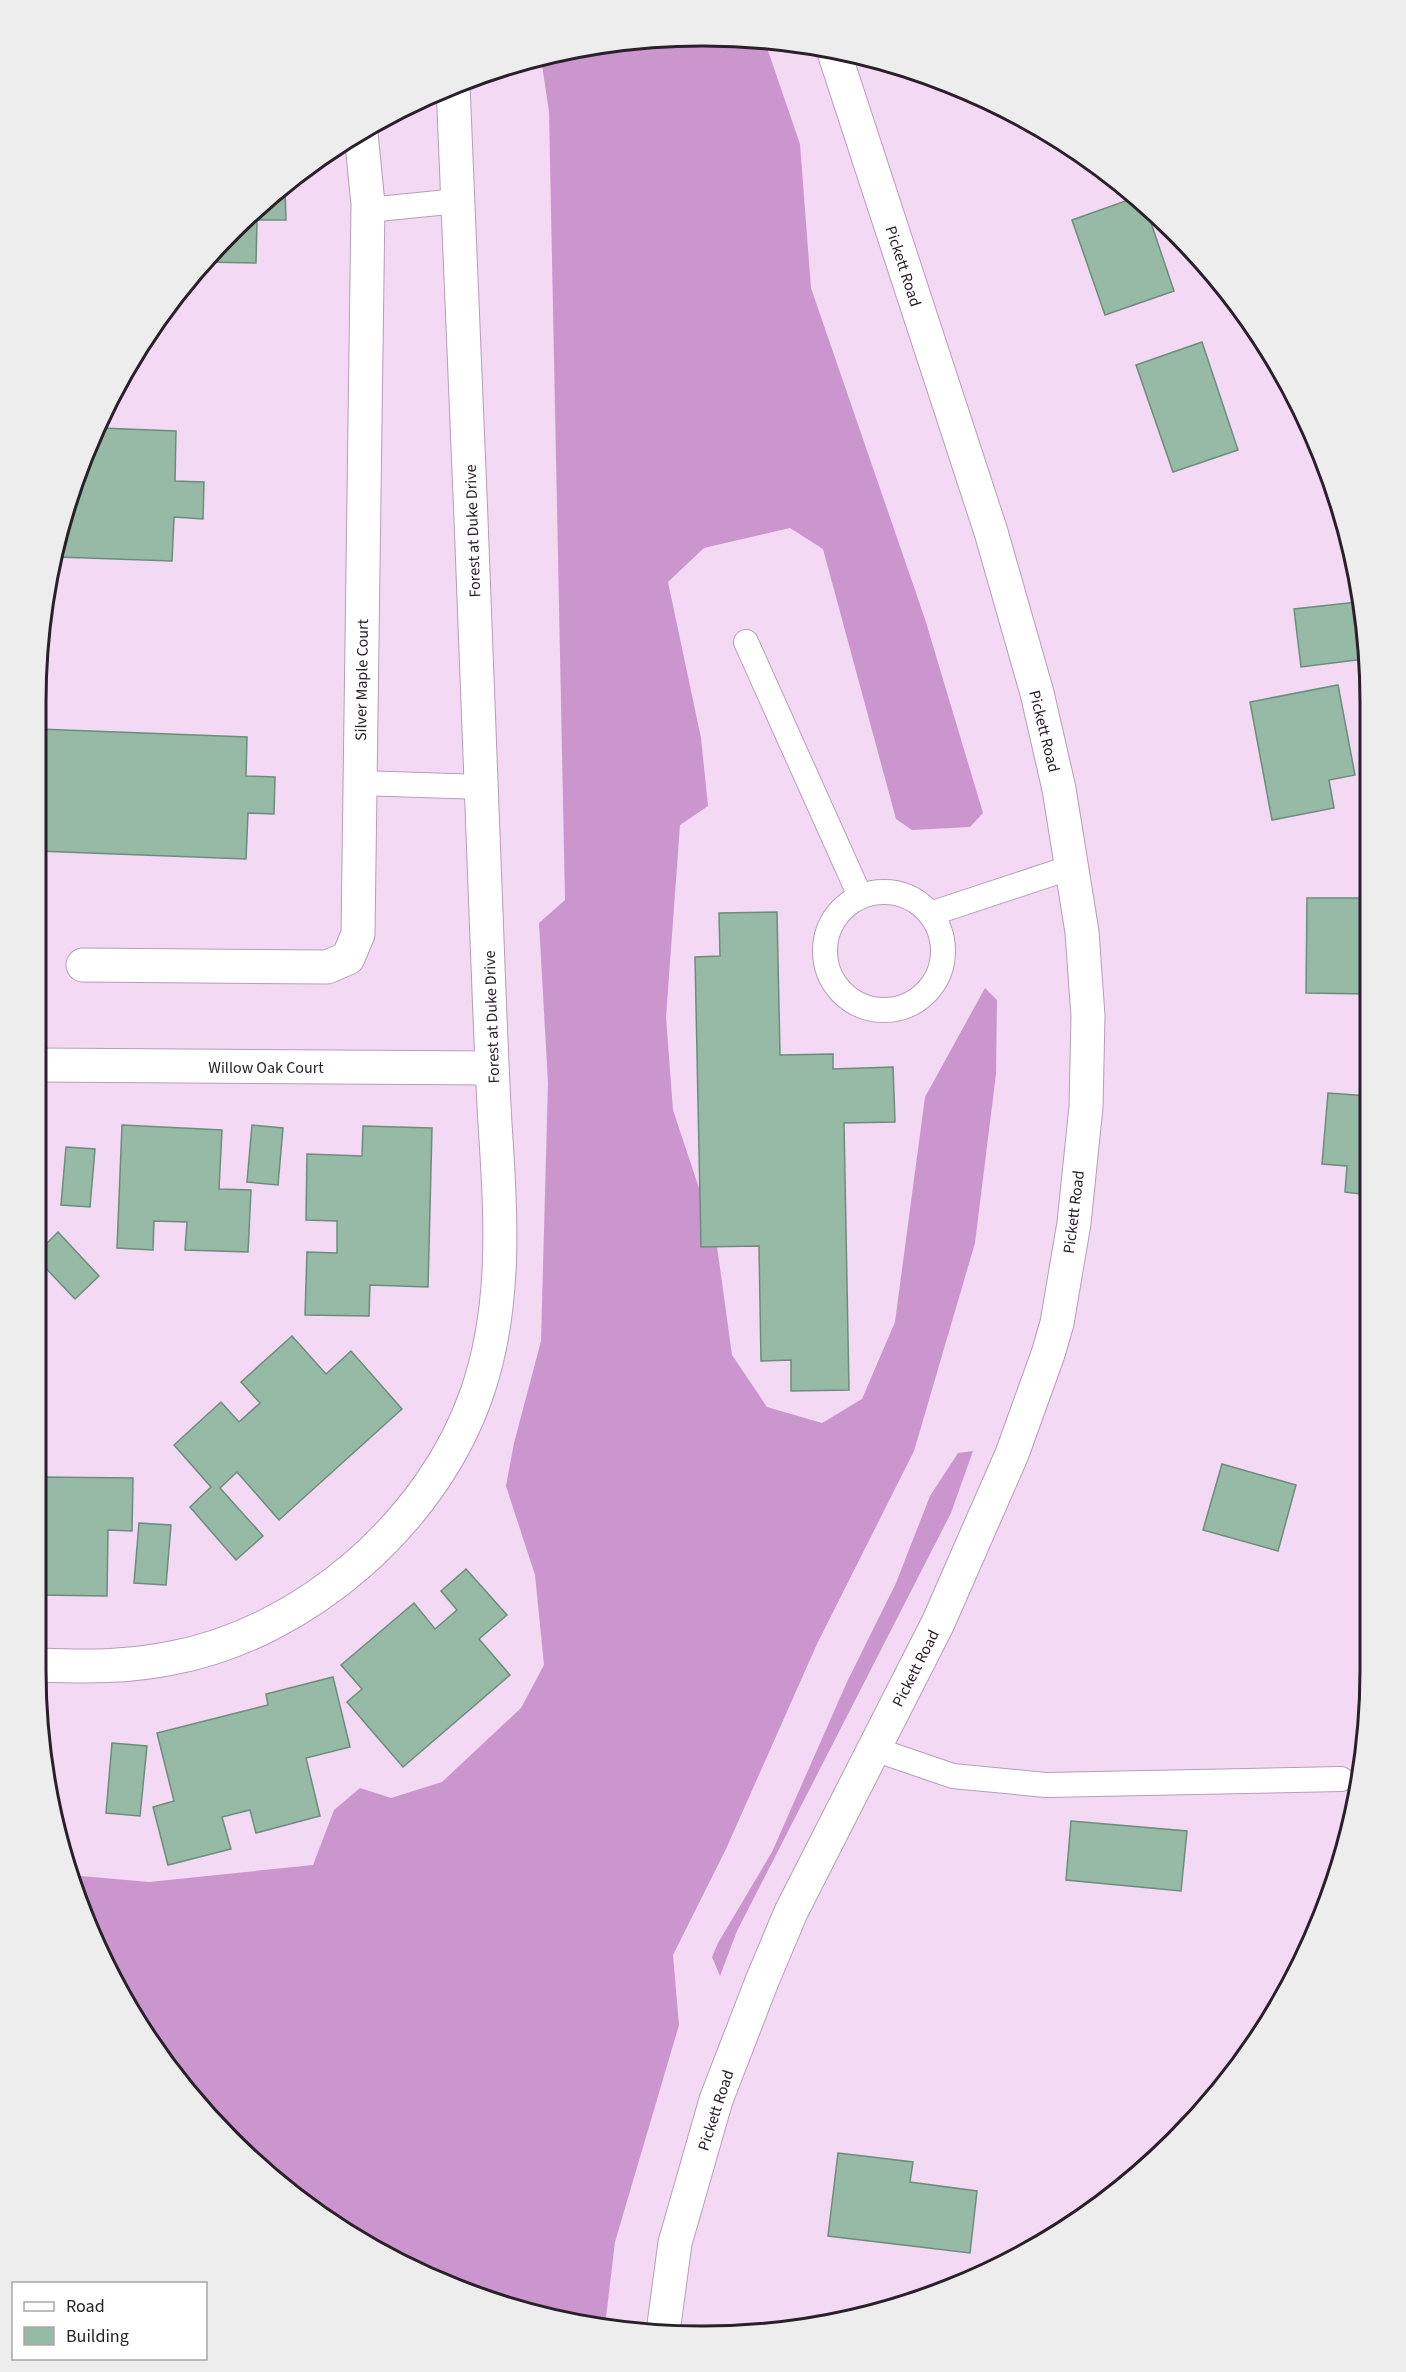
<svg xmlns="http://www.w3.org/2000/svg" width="1406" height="2372" viewBox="0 0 1406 2372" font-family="'Source Sans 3',sans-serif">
<rect width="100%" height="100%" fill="#f3d9f4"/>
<!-- forest -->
<g fill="#cb96ce">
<polygon points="703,36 765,42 800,144 811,288 925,619 983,813 970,827 912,830 896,819 823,549 790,528 704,548 668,582 701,738 708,806 680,825 666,1017 673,1110 716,1239 732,1355 767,1407 822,1423 862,1399 895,1322 925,1097 985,988 997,1000 996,1074 975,1243 914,1451 817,1644 726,1849 673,1955 679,2025 615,2242 605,2326 573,2323 489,2301 332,2223 232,2141 174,2075 105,1964 69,1875 149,1882 313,1865 334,1810 360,1788 391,1798 442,1782 521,1708 544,1665 535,1575 506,1486 514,1443 541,1341 548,1083 539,923 565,900 549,112 541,58 573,49"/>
<polygon points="973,1451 951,1513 737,1931 720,1976 712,1957 718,1943 772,1852 847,1682 896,1583 930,1496 958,1453"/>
</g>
<!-- building -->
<g fill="#97baa7" stroke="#6c8d7b" stroke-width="1.5">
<polygon points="285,187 286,220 257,220 256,263 206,262 232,231"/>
<polygon points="1131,199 1148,214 1174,291 1105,315 1072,220"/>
<polygon points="1202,342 1238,450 1173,472 1136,365"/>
<polygon points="101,428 176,431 175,481 204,482 203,519 174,517 172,561 58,557 72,488"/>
<polygon points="1357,602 1364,659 1301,667 1294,609"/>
<polygon points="1338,685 1355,775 1329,780 1334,808 1272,820 1250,702"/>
<polygon points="38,729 247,737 246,776 275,777 274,814 248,813 246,859 38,851"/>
<polygon points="1307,898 1368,898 1367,994 1306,993"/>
<polygon points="777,912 780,1055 833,1054 833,1069 893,1067 895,1122 844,1123 849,1390 791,1391 791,1360 761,1361 759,1246 701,1247 695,957 720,956 719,913"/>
<polygon points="1328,1093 1369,1096 1369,1195 1345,1192 1347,1166 1322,1164"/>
<polygon points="122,1125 222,1130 219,1189 251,1190 248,1252 185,1250 187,1222 154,1221 153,1250 117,1248"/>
<polygon points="252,1125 283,1128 278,1185 247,1182"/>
<polygon points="363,1126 432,1128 428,1287 370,1285 369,1316 305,1315 307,1252 337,1253 337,1221 306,1220 307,1154 362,1156"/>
<polygon points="66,1147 95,1149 90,1207 61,1205"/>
<polygon points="58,1232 99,1276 75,1299 40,1262 40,1250"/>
<polygon points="292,1336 326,1374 351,1351 402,1409 279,1520 237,1472 220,1488 263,1536 236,1560 190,1507 211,1487 174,1445 221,1402 239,1422 260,1403 241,1382"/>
<polygon points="1222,1464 1296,1485 1278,1551 1203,1530"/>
<polygon points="41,1477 133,1478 132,1531 108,1530 107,1596 41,1595"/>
<polygon points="139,1523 171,1525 166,1585 134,1583"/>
<polygon points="466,1569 507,1615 479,1639 510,1675 403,1767 347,1702 362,1689 341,1665 414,1603 435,1629 457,1610 441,1591"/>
<polygon points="333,1677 350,1747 306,1758 320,1816 256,1833 250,1810 222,1817 231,1849 168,1865 153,1807 174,1801 157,1733 268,1705 266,1694"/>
<polygon points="112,1743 147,1746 140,1816 106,1813"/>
<polygon points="1071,1821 1187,1831 1181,1891 1066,1880"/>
<polygon points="838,2153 913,2162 910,2182 977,2191 970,2253 828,2236"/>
</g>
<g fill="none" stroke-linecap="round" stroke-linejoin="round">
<defs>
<g id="service">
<polyline points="368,210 458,201"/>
<polyline points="746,642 860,896"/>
<polyline points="360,783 482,787"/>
<circle cx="884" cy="951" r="59"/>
<polyline points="930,914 1072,867"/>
<polyline points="874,1749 953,1776 1046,1785 1341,1779"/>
</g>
<g id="minor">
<polyline points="83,965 327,967 348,958 358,934 368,204 361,133"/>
<polyline points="39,1065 492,1068"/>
<path d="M41 1665C86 1667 128 1667 172 1658 306 1633 433 1521 477 1393 507 1306 501 1215 495 1124 492 1071 490 1018 488 965 478 672 465 378 453 85"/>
</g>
<polyline id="tertiary" points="663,2332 675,2243 716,2100 762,1981 791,1912 938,1623 1012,1454 1048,1354 1057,1323 1074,1223 1086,1107 1088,1016 1082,932 1059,789 1037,693 991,532 833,49"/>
</defs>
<!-- service casing -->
<use href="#service" stroke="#b69eb7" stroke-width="26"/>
<!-- minor casing -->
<use href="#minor" stroke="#b69eb7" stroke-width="35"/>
<!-- tertiary casing -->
<use href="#tertiary" stroke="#b69eb7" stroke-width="35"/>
<!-- service -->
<use href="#service" stroke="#fff" stroke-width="24"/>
<!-- minor -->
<use href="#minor" stroke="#fff" stroke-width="33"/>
<!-- tertiary -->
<use href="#tertiary" stroke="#fff" stroke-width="33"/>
</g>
<g text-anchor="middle" stroke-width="4.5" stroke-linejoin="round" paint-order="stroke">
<!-- street labels -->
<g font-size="16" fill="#29202a" stroke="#fff">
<text transform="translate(904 266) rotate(72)" y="6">Pickett Road</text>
<text transform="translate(472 531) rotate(-92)" y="6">Forest at Duke Drive</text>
<text transform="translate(361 680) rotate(-89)" y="6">Silver Maple Court</text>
<text transform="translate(1045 731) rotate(76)" y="6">Pickett Road</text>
<text transform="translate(491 1017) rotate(-92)" y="6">Forest at Duke Drive</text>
<text x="266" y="1073">Willow Oak Court</text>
<text transform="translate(1073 1212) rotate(-83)" y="6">Pickett Road</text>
<text transform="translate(915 1668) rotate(-63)" y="6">Pickett Road</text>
<text transform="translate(715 2110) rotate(-72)" y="6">Pickett Road</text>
</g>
</g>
<!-- crop -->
<path d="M0 0H1406V2372H0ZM702 46H704A656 656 0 0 1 1360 702V1670A656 656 0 0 1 704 2326H702A656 656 0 0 1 46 1670V702A656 656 0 0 1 702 46Z" fill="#eeedee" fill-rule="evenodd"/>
<path fill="none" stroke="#29202a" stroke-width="3" d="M702 46H704A656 656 0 0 1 1360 702V1670A656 656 0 0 1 704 2326H702A656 656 0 0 1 46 1670V702A656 656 0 0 1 702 46Z"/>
<!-- legend -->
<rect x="12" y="2282" width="195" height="78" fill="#ffffff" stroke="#a9a6aa" stroke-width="1.5"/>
<rect x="24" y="2302" width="30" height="9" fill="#ffffff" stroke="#a9a6aa" stroke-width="1.5"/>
<text x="66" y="2312" font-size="18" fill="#29202a">Road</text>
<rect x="24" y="2327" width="30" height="18" fill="#97baa7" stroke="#a9a6aa" stroke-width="1.5"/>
<text x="66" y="2342" font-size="18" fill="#29202a">Building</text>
</svg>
